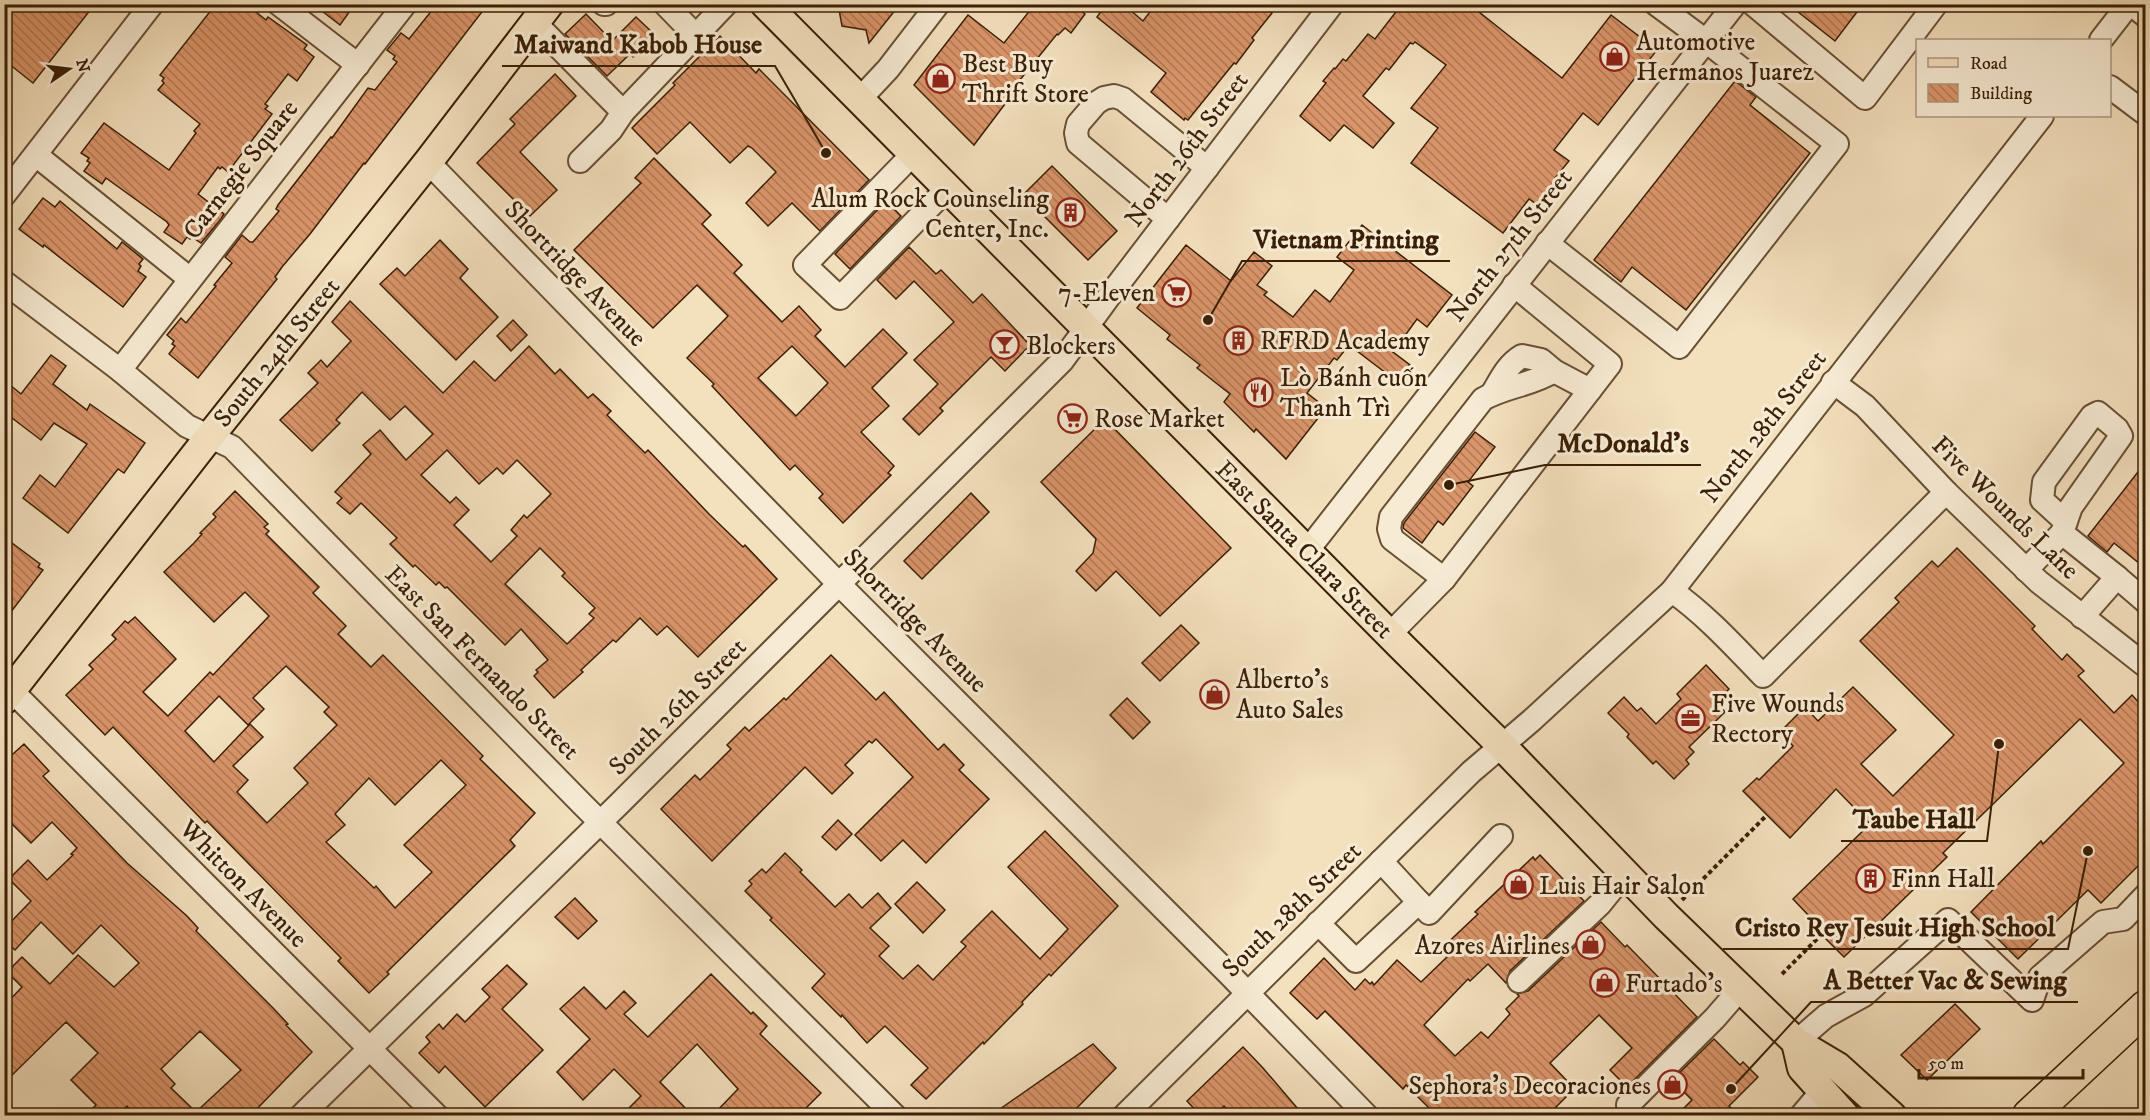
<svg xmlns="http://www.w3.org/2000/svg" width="2150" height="1120" viewBox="0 0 2150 1120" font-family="'IM FELL DW Pica',serif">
<defs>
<pattern id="building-back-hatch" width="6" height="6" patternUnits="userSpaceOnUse" patternTransform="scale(1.5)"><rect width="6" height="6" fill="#da956a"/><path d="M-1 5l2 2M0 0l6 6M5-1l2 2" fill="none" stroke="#b27955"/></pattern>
</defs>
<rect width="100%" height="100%" fill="#f3e0bd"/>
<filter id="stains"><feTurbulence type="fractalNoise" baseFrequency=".00333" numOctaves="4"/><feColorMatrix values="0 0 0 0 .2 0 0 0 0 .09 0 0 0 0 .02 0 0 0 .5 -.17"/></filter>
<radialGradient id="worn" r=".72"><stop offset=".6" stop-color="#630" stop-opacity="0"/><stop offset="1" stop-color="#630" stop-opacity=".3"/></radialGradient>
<!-- building -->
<g fill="url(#building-back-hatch)" stroke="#3a1f06" stroke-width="1.5" fill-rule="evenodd">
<polygon points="4,4 95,4 33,83 4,60"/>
<polygon points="216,4 246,4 266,20 268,17 307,45 304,49 314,57 297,81 288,74 265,104 268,106 265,109 272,114 228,172 222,167 220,169 218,167 198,194 224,214 221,219 201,243 192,237 190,239 187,237 182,244 164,232 169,225 167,222 106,178 102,184 84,171 90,163 87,161 89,158 81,153 104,123 169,170 196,133 194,131 200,124 158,90 164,83 162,81 164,78 160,75"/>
<polygon points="313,4 355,4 340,25"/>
<polygon points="437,4 488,4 365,164 364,163 310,234 282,267 275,277 277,279 198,378 169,354 175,346 172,344 174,341 167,335 181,318 186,323 216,286 214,285 232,263 225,257 242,235 250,242 253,242 279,211 276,209 278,205 331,137 332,138 368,88 375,90 397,62 393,59 395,56 387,50 401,33 409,39"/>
<polygon points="838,4 900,4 869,43 866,30 842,26"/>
<polygon points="1035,4 1073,4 1085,14 1071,33 1065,28 1058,35 1057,34 1015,86 1017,88 974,145 914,85 968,15 1004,43"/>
<polygon points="1106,4 1123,4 1143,21 1156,4 1261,4 1272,13 1252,38 1254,40 1236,64 1234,63 1188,120 1185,118 1184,120 1151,92 1166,73 1097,17"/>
<polygon points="1402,4 1469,4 1562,78 1611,15 1657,50 1598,125 1583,113 1554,150 1569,161 1555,178 1558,180 1539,206 1529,199 1503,233 1411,163 1438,128 1411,108 1446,65 1415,42 1413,44 1410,43 1389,70 1386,68 1363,96 1394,123 1373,148 1344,125 1330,141 1300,116 1326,83 1323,81 1334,68 1335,69 1343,59 1346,61 1368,34 1375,39"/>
<polygon points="1788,4 1863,4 1835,41"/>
<polygon points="586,14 612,41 636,17 655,35 633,57 630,54 607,76 565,34"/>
<polygon points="720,36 756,73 759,69 869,180 820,231 792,203 768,226 746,203 776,172 752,148 748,146 730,163 690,122 657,154 632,128 675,85 673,83"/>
<polygon points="555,74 576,96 520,152 557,190 530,216 477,163 515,124 510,119"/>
<polygon points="1735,81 1756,97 1750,105 1810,153 1686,310 1632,267 1621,282 1594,260"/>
<path d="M654 158 711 215 702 224 742 265 734 273 782 322 799 306 821 330 815 336 845 367 883 329 907 353 872 388 889 406 861 432 894 466 888 473 891 475 843 523 819 498 823 494 795 465 790 470 712 386 714 384 687 358 728 316 697 285 653 328 574 250 641 183 635 178ZM792 346 828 383 796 416 758 378Z"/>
<polygon points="1052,166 1117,231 1088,260 1023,195"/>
<polygon points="43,198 55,207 60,201 117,249 122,242 143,259 139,264 141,266 138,271 146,277 123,307 44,245 43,247 19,229"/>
<polygon points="886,201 901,216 850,269 835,254"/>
<polygon points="1362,225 1452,295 1427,327 1417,319 1393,352 1410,365 1407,369 1409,370 1399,383 1349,345 1337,360 1334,358 1307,393 1326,408 1286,459 1256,429 1254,432 1224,402 1230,394 1197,368 1200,365 1167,339 1170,335 1137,308 1186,245 1231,281 1254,252 1272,266 1257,285 1267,292 1264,295 1293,317 1315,290 1330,302 1354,270 1337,257"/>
<polygon points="440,240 468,269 460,278 498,317 456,360 380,284 397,268 405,276"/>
<polygon points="909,247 936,274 941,270 973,303 982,294 1030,345 1005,371 991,357 940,408 943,411 919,435 903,419 938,384 914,360 954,322 914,281 896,299 877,280"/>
<path d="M350 301 443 393 474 361 495 381 529 346 555 374 560 369 588 398 593 394 611 411 607 415 645 453 648 450 709 514 743 547 745 545 777 579 698 657 667 626 657 635 640 618 616 642 613 640 581 670 583 672 554 698 534 676 538 672 536 670 548 660 521 629 505 645 447 587 445 588 439 582 436 585 415 565 413 567 390 544 397 538 361 503 350 514 337 503 342 498 335 492 371 454 363 445 380 430 406 460 433 434 405 406 390 420 362 392 336 420 340 423 312 451 280 420 318 383 308 373 321 360 327 367 351 341 332 322ZM447 450 479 484 497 468 503 474 517 460 551 494 527 518 524 515 511 530 517 536 491 562 454 525 469 510 456 497 450 503 421 475ZM540 548 565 573 562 576 595 608 589 614 594 618 567 644 505 584Z"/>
<polygon points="513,320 527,335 511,351 497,336"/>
<polygon points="51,355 66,366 53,384 87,410 90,404 145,443 124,473 118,469 68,533 23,498 40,475 55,487 87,444 54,423 41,440 4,412 4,380 21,394"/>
<polygon points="1105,419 1231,548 1160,616 1116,571 1096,591 1076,571 1093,553 1096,539 1041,482"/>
<polygon points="1475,432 1495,447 1468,482 1473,486 1443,525 1438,521 1422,543 1403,528 1404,523"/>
<polygon points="2145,463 2145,568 2114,543 2107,552 2088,536"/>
<path d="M235 491 268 524 264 527 269 531 266 534 319 587 313 593 346 626 338 634 371 667 383 655 483 756 480 759 535 813 510 840 515 846 387 972 389 974 369 993 338 961 341 958 207 821 205 823 113 727 105 735 66 695 93 669 89 665 116 639 112 635 125 621 128 623 135 617 176 659 143 692 168 716 210 672 213 675 269 616 245 592 214 622 164 572 194 543 202 534 200 533 216 517 213 514ZM286 666 329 707 324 712 337 725 294 768 308 783 267 823 237 792 248 780 233 766 263 737 250 724 214 762 185 731 219 696 248 725 264 709 253 698ZM441 760 466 785 404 845 432 872 395 908 376 886 374 888 326 842 345 825 335 814 369 778 395 805Z"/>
<polygon points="971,493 989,512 922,579 904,561"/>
<polygon points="4,537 40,564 38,567 43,570 4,621"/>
<polygon points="1957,548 2035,626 2032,629 2062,660 2067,654 2084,671 2078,676 2114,713 2132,695 2145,709 2145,859 2101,903 2088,890 2018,959 1971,912 2041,841 2043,844 2124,763 2080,719 1943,853 1947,857 1844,957 1807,920 1810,917 1793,899 1870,824 1836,789 1790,838 1743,791 1757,778 1759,780 1793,746 1780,732 1805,707 1818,721 1853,687 1896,730 1861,764 1893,796 1954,735 1860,641 1899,602 1895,598 1932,561 1938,567"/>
<polygon points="1181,625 1199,643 1160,681 1142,663"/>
<polygon points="831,655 876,700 884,692 938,750 944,744 964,765 959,770 989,799 926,863 903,840 881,861 855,835 913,777 876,739 872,743 869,741 845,765 853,773 832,794 805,767 712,861 661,809 695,775 700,780 731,749 727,745 745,727 749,731 784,698 786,700"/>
<polygon points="1706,665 1729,689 1716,702 1725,712 1689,747 1694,752 1686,760 1689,764 1674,779 1656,761 1653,764 1627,737 1629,734 1608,713 1624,697 1637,711 1641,708 1656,724 1681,699 1677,694"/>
<polygon points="1127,698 1150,722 1133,739 1110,715"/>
<path d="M24 744 49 771 43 776 127 863 187 916 198 928 196 931 273 1008 288 1024 286 1025 312 1052 250 1116H136L127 1106 118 1116H85L96 1105 71 1080 98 1053 66 1022 4 1083V1006L22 987 7 972 22 957 50 984 78 955 114 987 139 963 101 925 73 954 41 922 15 950 4 940V929L31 901 9 879 28 860 47 880 73 855 71 854 77 848 52 822 31 843 4 816V762ZM200 1031 241 1070 196 1112 171 1088 175 1084 161 1069Z"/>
<polygon points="838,820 852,834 836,850 822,837"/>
<polygon points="1045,831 1118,906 1051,976 1049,974 1022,1002 1023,1004 984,1044 983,1042 926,1099 911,1085 928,1068 885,1026 867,1043 842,1015 841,1017 812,988 825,974 770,920 772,918 745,891 752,884 749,881 762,869 766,873 785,853 802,870 800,872 835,907 849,894 862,908 878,893 891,908 870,928 889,946 879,956 903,979 918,965 933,980 966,946 961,942 992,911 1040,959 1068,929 1008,867"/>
<polygon points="1540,855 1584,901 1510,971 1506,983 1488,964 1470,981 1468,979 1424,1025 1455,1056 1481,1032 1488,1038 1510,1014 1506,1009 1519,996 1517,994 1528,991 1601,922 1625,947 1627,945 1697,1017 1627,1087 1610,1070 1632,1048 1599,1015 1550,1063 1571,1085 1567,1090 1570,1093 1547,1116 1437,1116 1406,1085 1403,1089 1325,1011 1317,1019 1290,993 1324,958 1355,990 1365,979 1370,984 1372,982 1374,985 1397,960 1421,982 1447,957 1440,950 1478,914 1475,912 1533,857 1535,860"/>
<polygon points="917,882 945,910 923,933 895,904"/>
<polygon points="575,898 597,921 578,939 555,917"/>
<polygon points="507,965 527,984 502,1009 543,1050 485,1107 445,1066 439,1073 419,1053 430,1042 426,1037 439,1024 443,1029 457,1014 465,1022 490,997 482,989"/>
<polygon points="711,974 751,1014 753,1012 767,1026 760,1034 821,1093 798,1116 712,1116 738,1089 697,1044 660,1082 693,1116 621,1116 641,1096 614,1069 583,1100 557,1072 590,1039 560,1009 584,987 606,1009 624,991 636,1003 624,1014 648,1037"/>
<polygon points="1955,1004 1980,1029 1927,1080 1901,1055"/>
<polygon points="1714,1039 1740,1065 1743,1062 1758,1077 1729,1106 1739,1116 1676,1116 1692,1100 1672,1080"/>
<polygon points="1093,1044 1116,1068 1069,1116 990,1116"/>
<polygon points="1243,1047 1263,1068 1304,1116 1234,1116 1224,1106 1214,1116 1201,1116 1187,1101"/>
</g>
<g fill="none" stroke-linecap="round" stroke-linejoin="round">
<defs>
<g id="minor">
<polyline points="279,4 358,65"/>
<polyline points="604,4 606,4"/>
<polyline points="665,4 696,36"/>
<polyline points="1753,4 1865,98 1936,4"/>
<polyline points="2131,4 2146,16"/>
<polyline points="535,23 623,112 726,4"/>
<polyline points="2101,40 2129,4"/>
<polyline points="2110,87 2146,114"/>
<polyline points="859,100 888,69 938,4"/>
<polyline points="913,154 805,265 840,298 947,189"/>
<polyline points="36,155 190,279"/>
<polyline points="580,161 611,130 623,112"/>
<polyline points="428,162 839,584 1228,973 1367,1116"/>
<polyline points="4,195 152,4"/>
<polyline points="1168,219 1078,143 1076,133 1078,124 1096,103 1104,98 1114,96 1123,99 1207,168"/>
<polyline points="1547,243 1679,347 1837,144 1706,41 1656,4"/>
<polyline points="4,282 120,370 187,426 232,447 583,805 895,1116"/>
<polyline points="120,370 405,4"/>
<polyline points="1833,382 1865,406 1946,492 2039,582 2146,666"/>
<path d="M1492 394C1501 379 1507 365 1522 356L1541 360 1554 371 1590 390"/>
<polyline points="2062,533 2117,577 2082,617"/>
<polyline points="1307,551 1735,4"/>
<polyline points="2026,570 2062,533 2071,507 2121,436 2117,429 2098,413 2092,416 2044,482 2042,500 2066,522"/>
<polyline points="2117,577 2146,602"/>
<path d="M1444 579 1392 539 1389 529 1391 517 1483 399C1506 386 1532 385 1554 371"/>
<path d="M1672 591C1706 615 1734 646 1763 676L1946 492"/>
<polyline points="1389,635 1444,579 1610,364 1514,285"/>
<polyline points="12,691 437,1116"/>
<polyline points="1381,861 1429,913 1501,836"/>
<polyline points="1318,923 1356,961 1419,902"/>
<polyline points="1519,981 1600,904 1625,873"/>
<polyline points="1796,1042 1826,1016 1864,995 1948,920 2032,1000 2040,977 2103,922 2123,919 2146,895"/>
<polyline points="1628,1105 1715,1018 1741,988"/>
<polyline points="301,1116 620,803 1062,361 1110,295 1332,4"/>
<polyline points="1124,1116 1471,772 1532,720 1672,591 2042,116"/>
<polyline points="1801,1116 1823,1090"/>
</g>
<g id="major">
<polyline points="765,4 1401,646 1501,745 1666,916 1796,1042 1838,1067 1892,1116"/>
<polyline points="4,700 210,436 428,162 549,4"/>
<polyline points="1796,1042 1802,1068 1845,1116"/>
</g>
<polyline id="highway" points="2029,1116 2146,1007"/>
</defs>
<!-- minor casing -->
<use href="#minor" stroke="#684f34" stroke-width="26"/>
<!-- major casing -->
<use href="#major" stroke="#3a1f06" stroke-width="32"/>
<!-- highway casing -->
<use href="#highway" stroke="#3a1f06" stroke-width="36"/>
<!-- path -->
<g stroke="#3a1f06" stroke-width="4" stroke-dasharray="4.5 3" stroke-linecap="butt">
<polyline points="1682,900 1767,815"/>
<polyline points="1782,974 1822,934"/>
</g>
<!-- minor -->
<use href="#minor" stroke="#f7ebd4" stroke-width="22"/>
<!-- major -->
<use href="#major" stroke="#f3e0bd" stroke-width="28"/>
<!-- highway -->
<use href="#highway" stroke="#f3e0bd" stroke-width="33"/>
</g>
<!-- icons -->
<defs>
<symbol id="shop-ring" viewBox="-11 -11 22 22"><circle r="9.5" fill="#f7ebd4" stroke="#8f2418" stroke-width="1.5"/><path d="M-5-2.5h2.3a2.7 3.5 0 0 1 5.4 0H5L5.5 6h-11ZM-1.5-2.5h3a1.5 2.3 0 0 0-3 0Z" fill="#8f2418"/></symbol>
<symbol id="building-ring" viewBox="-11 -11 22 22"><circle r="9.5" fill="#f7ebd4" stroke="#8f2418" stroke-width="1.5"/><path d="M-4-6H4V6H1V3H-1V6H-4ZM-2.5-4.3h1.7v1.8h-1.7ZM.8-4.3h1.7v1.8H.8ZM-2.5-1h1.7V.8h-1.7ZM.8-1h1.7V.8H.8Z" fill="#8f2418"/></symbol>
<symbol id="supermarket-ring" viewBox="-11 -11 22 22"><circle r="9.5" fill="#f7ebd4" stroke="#8f2418" stroke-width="1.5"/><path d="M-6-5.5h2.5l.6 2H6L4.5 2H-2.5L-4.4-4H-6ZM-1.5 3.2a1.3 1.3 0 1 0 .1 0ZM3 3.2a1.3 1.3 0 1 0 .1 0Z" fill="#8f2418"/></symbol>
<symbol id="bar-ring" viewBox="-11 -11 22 22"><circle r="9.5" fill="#f7ebd4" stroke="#8f2418" stroke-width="1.5"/><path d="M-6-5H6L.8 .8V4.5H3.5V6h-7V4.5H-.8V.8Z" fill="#8f2418"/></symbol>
<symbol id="restaurant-ring" viewBox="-11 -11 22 22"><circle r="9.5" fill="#f7ebd4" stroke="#8f2418" stroke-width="1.5"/><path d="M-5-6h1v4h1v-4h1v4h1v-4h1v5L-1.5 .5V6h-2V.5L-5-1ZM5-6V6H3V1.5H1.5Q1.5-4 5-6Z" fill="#8f2418"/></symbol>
<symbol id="office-ring" viewBox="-11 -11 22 22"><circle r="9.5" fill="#f7ebd4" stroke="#8f2418" stroke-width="1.5"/><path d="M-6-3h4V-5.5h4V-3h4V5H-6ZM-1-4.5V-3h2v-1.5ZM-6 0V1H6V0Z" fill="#8f2418"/></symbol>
</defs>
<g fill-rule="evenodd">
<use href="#shop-ring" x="1598" y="40" width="33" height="33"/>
<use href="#shop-ring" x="924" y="62" width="33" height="33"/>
<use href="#building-ring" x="1054" y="196" width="33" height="33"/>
<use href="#supermarket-ring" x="1160" y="276" width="33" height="33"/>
<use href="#building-ring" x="1222" y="324" width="33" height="33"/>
<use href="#bar-ring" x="988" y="328" width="33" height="33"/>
<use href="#restaurant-ring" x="1242" y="376" width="33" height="33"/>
<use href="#supermarket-ring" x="1056" y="402" width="33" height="33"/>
<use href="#shop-ring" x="1198" y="678" width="33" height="33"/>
<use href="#office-ring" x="1674" y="702" width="33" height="33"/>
<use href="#building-ring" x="1854" y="862" width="33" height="33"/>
<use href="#shop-ring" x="1502" y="868" width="33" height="33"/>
<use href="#shop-ring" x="1574" y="928" width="33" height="33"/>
<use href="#shop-ring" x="1588" y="966" width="33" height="33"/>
<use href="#shop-ring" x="1656" y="1068" width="33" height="33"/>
</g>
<g text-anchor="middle" stroke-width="6" stroke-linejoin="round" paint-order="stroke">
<!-- poi labels -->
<g font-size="26" fill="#3a1f06" stroke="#f7ebd4" text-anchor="start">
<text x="1636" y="50">Automotive<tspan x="1636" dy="30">Hermanos Juarez</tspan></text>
<text x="962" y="72">Best Buy<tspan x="962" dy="30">Thrift Store</tspan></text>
<text x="1049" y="207" text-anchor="end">Alum Rock Counseling<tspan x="1049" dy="30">Center, Inc.</tspan></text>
<text x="1155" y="301" text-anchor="end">7-Eleven</text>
<text x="1260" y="349">RFRD Academy</text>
<text x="1026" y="354">Blockers</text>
<text x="1280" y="386">Lò Bánh cuốn<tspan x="1280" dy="30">Thanh Trì</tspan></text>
<text x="1094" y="427">Rose Market</text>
<text x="1236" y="688">Alberto’s<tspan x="1236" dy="30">Auto Sales</tspan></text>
<text x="1711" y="712">Five Wounds<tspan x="1711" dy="30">Rectory</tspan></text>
<text x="1891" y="887">Finn Hall</text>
<text x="1539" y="894">Luis Hair Salon</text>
<text x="1570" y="954" text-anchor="end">Azores Airlines</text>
<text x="1625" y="992">Furtado’s</text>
<text x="1651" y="1094" text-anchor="end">Sephora's Decoraciones</text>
</g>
<!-- street labels -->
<g font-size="26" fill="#3a1f06" stroke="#f7ebd4">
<text transform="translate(1186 149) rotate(-53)" y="9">North 26th Street</text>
<text transform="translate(240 169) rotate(-52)" y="9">Carnegie Square</text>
<text transform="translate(1509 245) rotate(-52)" y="9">North 27th Street</text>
<text transform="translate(576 273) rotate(46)" y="9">Shortridge Avenue</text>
<text transform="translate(276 352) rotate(-51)" y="9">South 24th Street</text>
<text transform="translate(1763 426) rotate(-52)" y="9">North 28th Street</text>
<text transform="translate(2006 507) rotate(44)" y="9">Five Wounds Lane</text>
<text transform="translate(1305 549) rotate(45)" y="9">East Santa Clara Street</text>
<text transform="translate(916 620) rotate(45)" y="9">Shortridge Avenue</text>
<text transform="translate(483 662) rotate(45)" y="9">East San Fernando Street</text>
<text transform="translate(677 706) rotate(-45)" y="9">South 26th Street</text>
<text transform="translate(244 883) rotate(45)" y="9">Whitton Avenue</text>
<text transform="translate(1291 909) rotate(-44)" y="9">South 28th Street</text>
</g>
</g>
<!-- callouts -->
<path fill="none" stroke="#3a1f06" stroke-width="2" d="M826 153L775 66H502M1208 320L1242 261H1450M1449 485L1545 465H1701M1999 744L1987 841H1841M2088 851L2068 949H1723M1731 1089L1811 1002H2078"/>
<g fill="#3a1f06" stroke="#f7ebd4" stroke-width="2">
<circle cx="826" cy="153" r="6"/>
<circle cx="1208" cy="320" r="6"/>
<circle cx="1449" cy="485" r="6"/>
<circle cx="1999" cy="744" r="6"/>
<circle cx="2088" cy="851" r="6"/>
<circle cx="1731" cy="1089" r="6"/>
</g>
<g font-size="27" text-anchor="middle" font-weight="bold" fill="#3a1f06" stroke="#f7ebd4" stroke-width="6" stroke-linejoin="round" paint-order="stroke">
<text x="638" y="53">Maiwand Kabob House</text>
<text x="1346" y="248">Vietnam Printing</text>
<text x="1623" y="452">McDonald's</text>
<text x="1914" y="828">Taube Hall</text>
<text x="1895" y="936">Cristo Rey Jesuit High School</text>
<text x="1945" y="989">A Better Vac &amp; Sewing</text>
</g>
<!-- margin -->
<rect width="2150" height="1120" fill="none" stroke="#f3e0bd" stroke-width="24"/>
<rect x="6" y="6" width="2138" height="1108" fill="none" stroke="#3a1f06" stroke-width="3"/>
<rect x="12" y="12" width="2126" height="1096" fill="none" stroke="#3a1f06" stroke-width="1.5"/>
<!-- legend -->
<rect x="1916" y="39" width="195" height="78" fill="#f7ebd4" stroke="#ab9982" stroke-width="1.5"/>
<rect x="1928" y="58" width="30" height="9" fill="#f3e0bd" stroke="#ab9982" stroke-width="1.5"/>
<text x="1970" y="69" font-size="18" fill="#3a1f06">Road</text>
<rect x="1928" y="84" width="30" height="18" fill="url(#building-back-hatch)" stroke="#ab9982" stroke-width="1.5"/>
<text x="1970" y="99" font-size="18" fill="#3a1f06">Building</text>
<!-- north arrow -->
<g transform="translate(69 69) rotate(76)" stroke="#f7ebd4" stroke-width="4.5" paint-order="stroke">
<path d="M0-4.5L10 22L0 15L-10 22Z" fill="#3a1f06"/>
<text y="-9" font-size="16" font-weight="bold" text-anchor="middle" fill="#3a1f06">N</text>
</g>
<!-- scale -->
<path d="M1919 1069v9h164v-9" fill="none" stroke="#3a1f06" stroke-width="3"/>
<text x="1928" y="1069" font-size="18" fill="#3a1f06" stroke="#f7ebd4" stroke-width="4.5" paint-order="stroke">50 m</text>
<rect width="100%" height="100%" filter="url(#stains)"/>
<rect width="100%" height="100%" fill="url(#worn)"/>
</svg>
